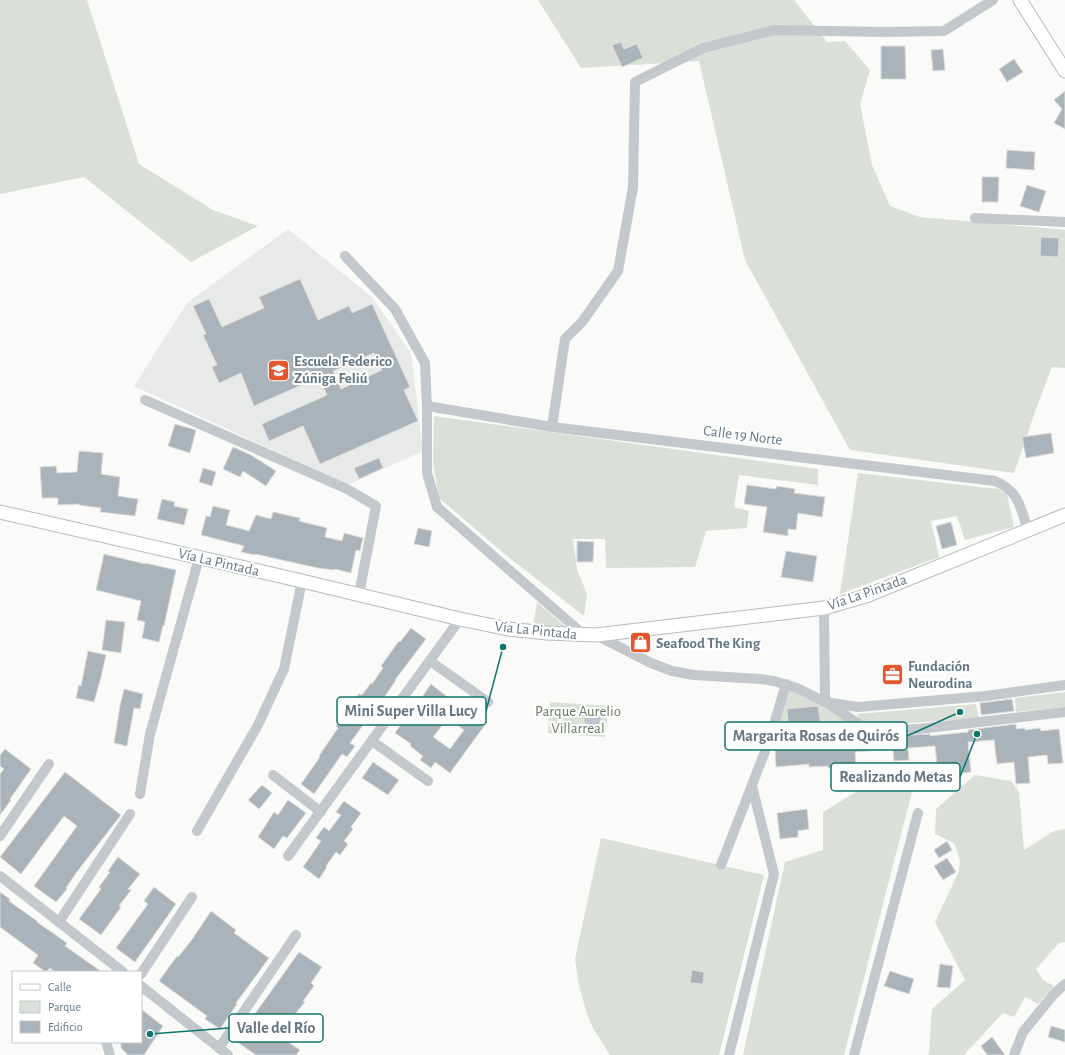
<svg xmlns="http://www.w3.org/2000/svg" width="1065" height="1055" viewBox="0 0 1065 1055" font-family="'Alegreya Sans',sans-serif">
<rect width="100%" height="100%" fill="#fafaf8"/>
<!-- built -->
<polygon fill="#e8e9e9" points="288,229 372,297 411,353 423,451 348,485 134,386 187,303"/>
<!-- green -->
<g fill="#dadfd7">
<polygon points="0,0 87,0 139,164 213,210 258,226 191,262 84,177 0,194"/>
<polygon points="538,0 794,0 827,42 845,41 870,70 860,104 872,165 890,206 920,217 1065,230 1065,368 1052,367 1036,409 1014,473 850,450 745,260 699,61 581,68"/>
<polygon points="434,416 818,469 818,485 739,475 734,507 749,511 747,528 706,531 695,567 606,568 605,539 573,539 577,569 587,594 584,616 507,556 439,498 433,463"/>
<polygon points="858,473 998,489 1007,494 1014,527 965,540 957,516 931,521 939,557 840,594"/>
<polygon points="537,602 568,629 533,626"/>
<polygon points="788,689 807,699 823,704 857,727 772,735"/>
<polygon points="1065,692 1065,707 1016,712 1015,698"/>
<polygon points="550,702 609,706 605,737 548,733"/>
<polygon points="976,704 979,718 871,726 860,722 857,714"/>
<polygon points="975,775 1011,781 1019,792 1024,850 1054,831 1065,829 1065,942 1059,943 1036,969 1043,980 1054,986 1038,1004 1025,997 1014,1017 1003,1013 964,1055 928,1055 929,1053 932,1009 965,980 935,922 959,871 960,860 954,843 935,834 936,809"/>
<polygon points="879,778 914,784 844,1055 743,1055 785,862 823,850 823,812"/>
<polygon points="601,838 764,875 719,1055 610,1055 593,1028 587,1014 579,986 575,959"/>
</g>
<!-- water -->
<path fill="#bbc7cb" d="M590 710C599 711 603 715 599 724L590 725 585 723 584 717 586 711Z"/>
<!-- building -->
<g fill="#aab3b9" stroke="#dcdcda" fill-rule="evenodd">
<polygon points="621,42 624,49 637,44 643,58 622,67 612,45"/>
<polygon points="881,46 905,46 906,79 881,79"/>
<polygon points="943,49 945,70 933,71 931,50"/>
<polygon points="1014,59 1023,72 1007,82 999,69"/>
<polygon points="1065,91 1065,129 1054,123 1062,109 1054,100"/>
<polygon points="1007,150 1035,152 1034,170 1006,168"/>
<polygon points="982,177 999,177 998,202 982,202"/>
<polygon points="1027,185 1046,191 1039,212 1020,206"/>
<polygon points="1041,237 1059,238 1058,257 1040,256"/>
<path d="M300 279 318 320 349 306 352 313 372 304 410 387 404 390 418 421 320 464 303 426 269 441 262 424 327 395 319 377 254 406 241 373 219 383 212 367 217 365 203 335 206 334 193 306 209 299 222 327 264 308 259 297ZM374 353 382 370 341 389 333 371Z"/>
<polygon points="175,424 196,430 190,453 168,446"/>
<polygon points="1051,433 1054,453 1026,458 1022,437"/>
<polygon points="233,447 251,455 276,471 266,486 243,471 240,477 223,469"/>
<polygon points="79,451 103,453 101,474 120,477 118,496 138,499 135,516 100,512 101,508 79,505 79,504 58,505 58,498 42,498 40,467 56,466 57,473 77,472"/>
<polygon points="379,458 383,468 359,479 354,468"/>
<polygon points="203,468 216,472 212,486 199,482"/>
<polygon points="747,485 776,489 777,486 795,489 794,493 825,497 822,517 798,513 796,530 788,529 788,536 763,532 767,507 744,504"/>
<polygon points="162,499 175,502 174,506 188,509 184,525 157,519"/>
<polygon points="213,506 230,510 226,525 249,531 256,515 271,519 273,512 300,518 299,521 327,528 325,537 342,541 344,533 363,538 360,551 356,550 351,573 335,569 334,570 318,568 255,554 255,555 241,552 244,546 201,535 206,516 210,517"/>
<polygon points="951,522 957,545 942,549 936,526"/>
<polygon points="418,528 432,531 429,547 414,544"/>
<polygon points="577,541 594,542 593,562 577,562"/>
<polygon points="786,551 817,556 813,582 781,577"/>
<polygon points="104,554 145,564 145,563 176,570 164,626 163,625 159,642 142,638 145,622 137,620 141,601 96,590"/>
<polygon points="106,620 125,622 121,653 102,650"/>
<polygon points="411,628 426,639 395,680 396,680 370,718 369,717 350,743 355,746 347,757 342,754 314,794 301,784 320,757 319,756 338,728 336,726 359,694 362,695 371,683 372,684 383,668 381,666 391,652 399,641 400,642"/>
<polygon points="88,651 106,655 101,677 94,702 76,698 79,685 81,686"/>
<path d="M431 684 460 707 465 700 476 708 474 712 487 722 450 773 435 762 431 768 420 760 423 756 410 746 411 744 395 733 408 714 424 725 435 711 420 700ZM448 718 464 730 450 749 433 737Z"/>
<polygon points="124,689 143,694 140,709 134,708 127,746 114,743 120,706"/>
<polygon points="1012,699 1014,711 981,715 980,703"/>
<polygon points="818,706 821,726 789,730 787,709"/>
<polygon points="1016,724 1016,729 1025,728 1025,730 1040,728 1041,731 1059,729 1063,763 1048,764 1047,755 1028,757 1030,783 1016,784 1014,762 997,764 994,740 968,742 971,772 938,775 935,746 908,748 909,760 894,761 893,749 855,752 856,768 828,768 828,766 809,767 809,764 776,767 775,747 827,742 827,741 839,739 840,739 840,744 869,741 869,738 878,737 930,734 930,736 968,732 968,730"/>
<polygon points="5,749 31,769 10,799 11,800 0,815 0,774 4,769 0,766 0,755"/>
<polygon points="373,762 399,780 388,795 362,778"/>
<polygon points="65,772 121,815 76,873 66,888 67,889 56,902 34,886 77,826 64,816 21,874 0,857"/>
<polygon points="262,785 272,793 259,809 248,800"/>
<polygon points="288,800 306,813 287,838 283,836 274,849 258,837 274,812 278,815"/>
<polygon points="344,801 361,813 351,827 353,829 344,841 348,844 340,855 336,852 326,866 327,867 319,879 303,867 321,841 316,838 324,827 329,831 341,815 336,812"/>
<polygon points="807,809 809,829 798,831 798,837 780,839 777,813"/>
<polygon points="947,841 952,850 939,858 934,850"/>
<polygon points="118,857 140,874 128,889 131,890 119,906 121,907 101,935 79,919 101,889 99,887 110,872 108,871"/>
<polygon points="947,858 956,872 943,880 934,866"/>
<polygon points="154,887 176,904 135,962 116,948 148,904 144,901"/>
<polygon points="0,892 10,899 9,901 37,921 37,922 67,943 65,946 102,972 55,972 50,968 46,972 33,963 38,955 0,927"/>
<polygon points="211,911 236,930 234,933 269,958 236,1003 237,1004 220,1029 205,1019 207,1016 159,981 177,956 178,957 191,941"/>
<polygon points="299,952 322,967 311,983 314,986 303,1001 305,1002 278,1035 300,1050 296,1055 256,1055 237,1042 257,1011"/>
<polygon points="940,964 953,966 950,988 937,987"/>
<polygon points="692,970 704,972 703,984 690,983"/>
<polygon points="890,971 914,979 909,994 884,986"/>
<polygon points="141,1009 163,1026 144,1055 128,1055 121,1048 121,1042 141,1042"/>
<polygon points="1051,1026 1065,1030 1065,1042 1048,1037"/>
<polygon points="992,1037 1005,1055 987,1055 981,1046"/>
</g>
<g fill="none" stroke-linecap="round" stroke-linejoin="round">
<defs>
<g id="major">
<polyline points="1020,0 1065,71"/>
<polyline points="0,512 302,581 460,619 508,629 547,633 596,635 824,608 866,596 1065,515"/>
</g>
</defs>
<!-- major casing -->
<use href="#major" stroke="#b5babe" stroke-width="15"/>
<!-- minor -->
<g stroke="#c3c8cc" stroke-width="10">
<polyline points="975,218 1065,222"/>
<polyline points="345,256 395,309 425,363 427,406 427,473 437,507 584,635"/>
<polyline points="145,400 347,489 376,506 359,594"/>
<path d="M427 406 552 427 995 481C1019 491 1020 507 1028 530"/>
<polyline points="552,427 565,339 582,322 618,271 633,187 635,82 703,48 774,30 885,32 944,31 993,0"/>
<polyline points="824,608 825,702"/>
<polyline points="596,635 651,663 672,671 694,675 760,679 774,681 797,688 825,702 858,707 986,696 1065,685"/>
<polyline points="430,661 488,702"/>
<polyline points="829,704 860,725 868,729 877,731 919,729 1065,712"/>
<polyline points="372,741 428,781"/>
<polyline points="769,741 868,729"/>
<polyline points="273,775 321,812"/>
<polyline points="140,794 150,734 199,558"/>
<polyline points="197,831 258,725 284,669 302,581"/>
<polyline points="0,836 49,764"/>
<polyline points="288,856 460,619"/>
<polyline points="721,865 769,741 786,684"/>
<polyline points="0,876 123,972"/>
<polyline points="59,922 130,814"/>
<polyline points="141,974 192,897"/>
<polyline points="141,986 228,1055"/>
<polyline points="106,1042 110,1055"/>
<polyline points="219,1048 296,935"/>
<polyline points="729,1055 774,874 752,786"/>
<polyline points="854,1055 918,813"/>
<polyline points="1014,1055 1023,1032 1054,994 1065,984"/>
</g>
<!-- major -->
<use href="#major" stroke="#fff" stroke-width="13"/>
</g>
<!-- icons -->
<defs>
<symbol id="school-square" viewBox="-11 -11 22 22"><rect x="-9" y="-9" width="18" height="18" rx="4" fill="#e4572e" stroke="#fff"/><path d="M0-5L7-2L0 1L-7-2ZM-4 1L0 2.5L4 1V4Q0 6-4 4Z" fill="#fff"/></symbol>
<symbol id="shop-square" viewBox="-11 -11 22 22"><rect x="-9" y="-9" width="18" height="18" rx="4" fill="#e4572e" stroke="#fff"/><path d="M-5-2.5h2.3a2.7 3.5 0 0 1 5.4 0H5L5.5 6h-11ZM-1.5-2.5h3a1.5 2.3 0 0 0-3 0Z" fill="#fff"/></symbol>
<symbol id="office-square" viewBox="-11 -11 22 22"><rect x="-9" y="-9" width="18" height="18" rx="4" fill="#e4572e" stroke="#fff"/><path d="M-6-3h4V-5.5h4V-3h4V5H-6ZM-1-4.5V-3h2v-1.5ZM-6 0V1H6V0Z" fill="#fff"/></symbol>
</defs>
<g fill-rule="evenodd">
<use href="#school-square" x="266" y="358" width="25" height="25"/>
<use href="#shop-square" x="628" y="630" width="25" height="25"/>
<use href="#office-square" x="880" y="662" width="25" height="25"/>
</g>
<g text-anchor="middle" stroke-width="4" stroke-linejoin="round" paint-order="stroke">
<!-- poi labels -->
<g font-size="15" font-weight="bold" fill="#657683" stroke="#fff" text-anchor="start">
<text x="294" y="366">Escuela Federico<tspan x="294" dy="17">Zúñiga Feliú</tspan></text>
<text x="656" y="648">Seafood The King</text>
<text x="908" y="671">Fundación<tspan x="908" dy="17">Neurodina</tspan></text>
</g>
<!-- street labels -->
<g font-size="15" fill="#657683" stroke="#fff">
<text transform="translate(743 435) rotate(7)" y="5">Calle 19 Norte</text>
<text transform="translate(219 562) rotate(13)" y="5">Vía La Pintada</text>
<text transform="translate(867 592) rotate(-19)" y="5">Vía La Pintada</text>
<text transform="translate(536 630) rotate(6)" y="5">Vía La Pintada</text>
</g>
<!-- park labels -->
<g font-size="15" fill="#687a64" stroke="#fff">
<text x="578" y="716">Parque Aurelio<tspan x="578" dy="17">Villarreal</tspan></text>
</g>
</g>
<!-- callouts -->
<path fill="none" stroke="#0f766e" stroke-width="1.5" d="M503 647L486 711M960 712L907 736M977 734L960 777M150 1034L229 1028"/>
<g fill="#0f766e" stroke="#fff" stroke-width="1.5">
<circle cx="503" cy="647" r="4"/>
<circle cx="960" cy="712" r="4"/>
<circle cx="977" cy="734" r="4"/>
<circle cx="150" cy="1034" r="4"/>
</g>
<g fill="#fff" stroke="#0f766e" stroke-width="1.5">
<rect x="337" y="697" width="149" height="28" rx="4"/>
<rect x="725" y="722" width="182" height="28" rx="4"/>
<rect x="831" y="763" width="129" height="28" rx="4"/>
<rect x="229" y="1014" width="94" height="28" rx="4"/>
</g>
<g font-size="16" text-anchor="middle" font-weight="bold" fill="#657683">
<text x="411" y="716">Mini Super Villa Lucy</text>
<text x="816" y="741">Margarita Rosas de Quirós</text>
<text x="896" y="782">Realizando Metas</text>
<text x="276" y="1033">Valle del Río</text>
</g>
<!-- legend -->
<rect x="12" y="971" width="130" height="72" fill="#ffffff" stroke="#c1c8cd"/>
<rect x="20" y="984" width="20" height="6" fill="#ffffff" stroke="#c1c8cd"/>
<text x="48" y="991" font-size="12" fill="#657683">Calle</text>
<rect x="20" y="1001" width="20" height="12" fill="#dadfd7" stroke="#c1c8cd"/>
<text x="48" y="1011" font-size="12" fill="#657683">Parque</text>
<rect x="20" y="1021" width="20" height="12" fill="#aab3b9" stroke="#c1c8cd"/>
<text x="48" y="1031" font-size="12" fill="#657683">Edificio</text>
</svg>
